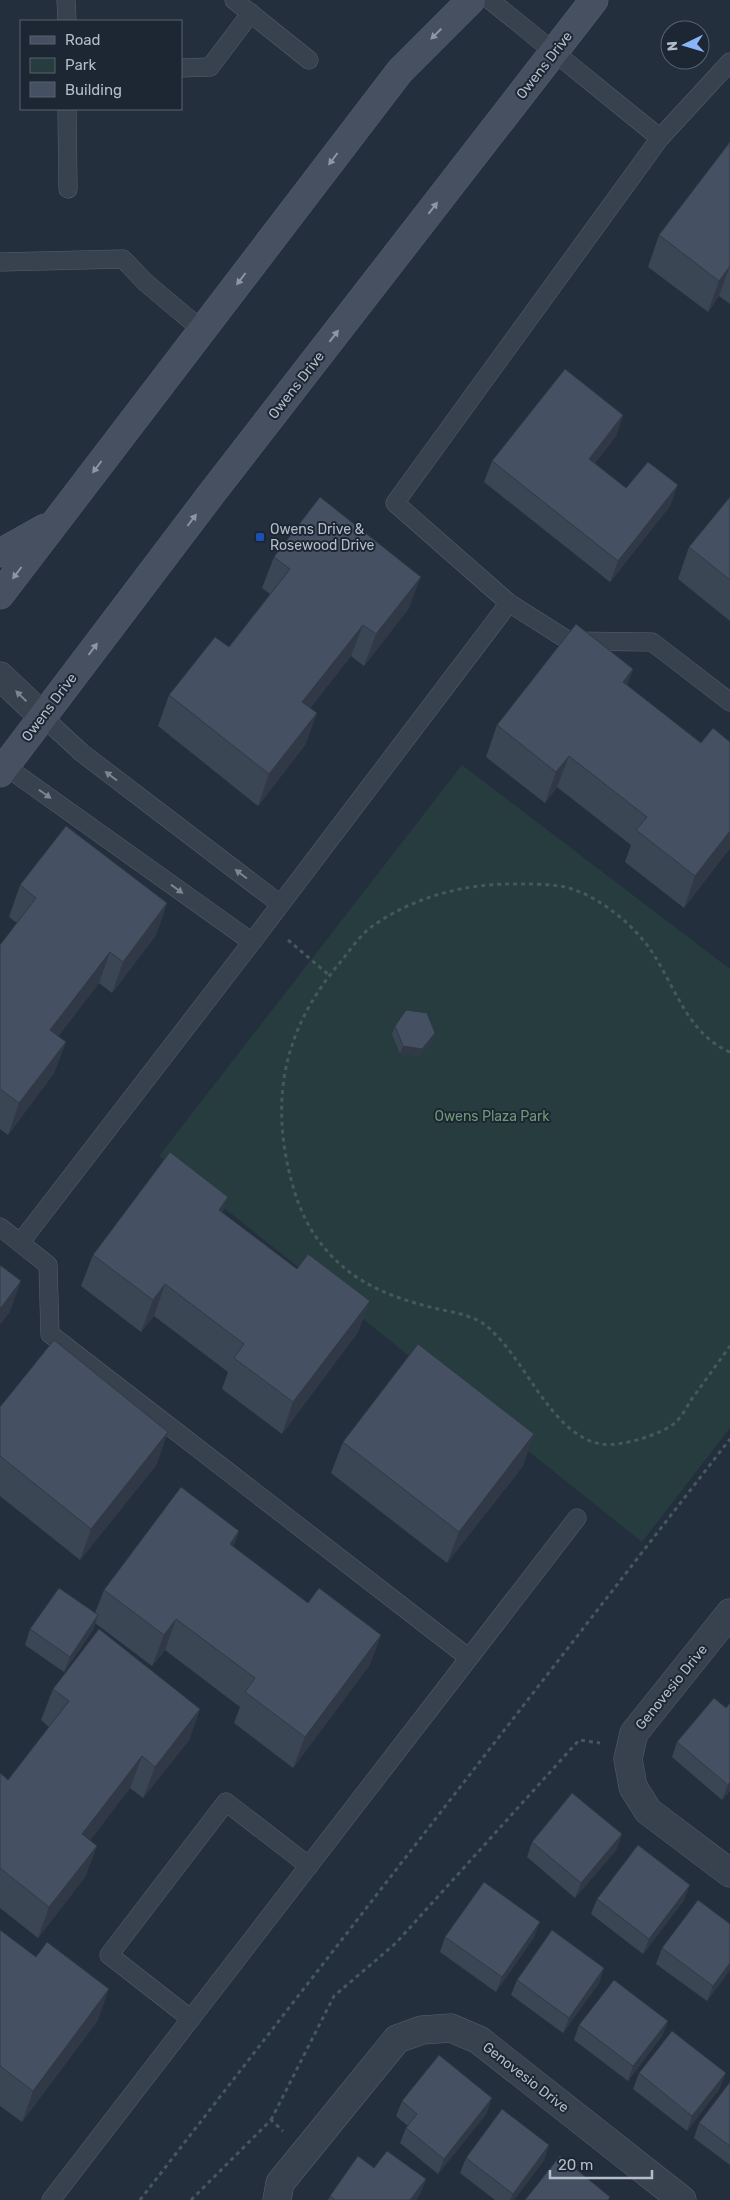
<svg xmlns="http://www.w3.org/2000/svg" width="730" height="2200" viewBox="0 0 730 2200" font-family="Rubik,sans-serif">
<rect width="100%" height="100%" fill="#242f3e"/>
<!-- green -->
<polygon fill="#263c3f" points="462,765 730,969 730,1428 642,1542 159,1156"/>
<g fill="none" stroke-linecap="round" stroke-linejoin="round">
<defs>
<g id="lane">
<polyline points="66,0 67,21"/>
<polyline points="234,0 309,60"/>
<polyline points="490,0 660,138"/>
<polyline points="730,62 660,138 395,503 509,603 569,641 652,642 730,702"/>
<polyline points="181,68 210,67 251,13"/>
<polyline points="67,109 68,189"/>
<polyline points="0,262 123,259 145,282 202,330"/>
<polyline points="42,716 82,753 280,904"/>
<polyline points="5,766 252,942"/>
<polyline points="0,1227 48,1265 50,1334 469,1658"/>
<polyline points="20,1243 252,942 509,603"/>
<polyline points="191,2019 109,1955 226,1802 309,1866"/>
<polyline points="51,2200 577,1518"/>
</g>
<g id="street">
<polyline points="0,676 42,716"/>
<polyline points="730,1613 634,1733 628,1759 633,1787 648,1811 730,1873"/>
<polyline points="277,2200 280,2183 397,2039 422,2030 451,2028 479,2040 682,2200"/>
</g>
<g id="secondary">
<polyline points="0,553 45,528"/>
<polyline points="0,595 400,71 471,0"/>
<polyline points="0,773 212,493 594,0"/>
</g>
</defs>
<!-- lane casing -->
<use href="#lane" stroke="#565f6c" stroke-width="19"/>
<!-- street casing -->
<use href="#street" stroke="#565f6c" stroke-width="29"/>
<!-- secondary casing -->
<use href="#secondary" stroke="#565f6c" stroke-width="29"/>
<!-- path -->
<g stroke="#44595c" stroke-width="3" stroke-dasharray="4 4" stroke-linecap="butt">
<polyline points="288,940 329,975"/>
<path d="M730 1052C687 1034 675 985 650 949 632 924 602 899 572 889 555 883 525 884 506 884 460 885 413 898 374 925 362 933 352 947 343 959 291 1019 271 1083 287 1162 292 1186 299 1210 312 1231 343 1279 384 1296 438 1309 457 1313 478 1316 492 1331 514 1352 529 1381 548 1405 560 1421 580 1441 601 1444 621 1447 661 1435 676 1422 682 1416 687 1407 691 1400 704 1382 717 1364 730 1346"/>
<polyline points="271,2120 334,1996 396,1943 579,1740 600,1743"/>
<polyline points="140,2200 730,1439"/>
<polyline points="191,2200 271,2120 283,2131"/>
</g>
<!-- lane -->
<use href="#lane" stroke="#38414e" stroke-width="18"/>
<!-- street -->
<use href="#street" stroke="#38414e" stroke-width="28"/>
<!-- secondary -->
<use href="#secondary" stroke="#465061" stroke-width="28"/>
</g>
<!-- wall -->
<g fill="#3b4654">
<polygon points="730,142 730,304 719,296 708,312 648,267 659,235"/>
<polygon points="623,415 616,436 595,463 626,488 670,506 610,582 484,482 492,461"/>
<polygon points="730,497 730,621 678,579 689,547"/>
<polygon points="274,557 409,608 364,666 351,656 310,708 317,713 305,745 258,806 158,726 169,695 229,647 270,594 262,588"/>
<polygon points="633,669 627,685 701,743 730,742 730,848 684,908 625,862 631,845 557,787 545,803 486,757 497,725"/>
<polygon points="20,885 167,903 156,935 112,993 99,983 58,1036 66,1042 54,1073 8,1135 0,1129 0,945 17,923 9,917"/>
<polygon points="395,1026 435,1033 432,1041 419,1056 400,1054 392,1034"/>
<polygon points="228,1197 222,1213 297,1269 370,1301 358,1332 282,1434 222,1389 228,1372 154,1316 141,1332 81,1286 93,1255"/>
<polygon points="0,1407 157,1464 80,1560 0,1496"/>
<polygon points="343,1442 523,1466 447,1563 331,1473"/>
<polygon points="239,1531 233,1547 308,1603 381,1635 369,1666 293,1768 234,1723 240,1707 165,1650 152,1666 95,1623 93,1630 64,1672 25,1645 30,1629 95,1613 104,1590"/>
<polygon points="53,1689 200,1709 189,1740 143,1798 130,1788 90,1840 97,1846 85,1877 38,1938 0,1908 0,1773 8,1780 49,1727 41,1720"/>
<polygon points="730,1703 730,1791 722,1800 672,1757 677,1742 726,1708"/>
<polygon points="622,1834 616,1850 575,1898 527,1857 532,1842"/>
<polygon points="597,1899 684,1900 643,1954 591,1914"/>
<polygon points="0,1930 98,2020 22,2122 0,2106"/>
<polygon points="445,1937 534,1937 496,1992 440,1952"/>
<polygon points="662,1948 730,1970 707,2001 656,1964"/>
<polygon points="604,1968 599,1983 563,2033 511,1995 517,1980"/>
<polygon points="668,2021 662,2036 628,2081 574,2040 579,2025"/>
<polygon points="639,2073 720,2088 687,2131 633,2089"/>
<polygon points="730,2082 730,2165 694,2138 699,2123"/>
<polygon points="402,2101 487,2113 438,2174 400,2143 406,2128 408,2126 396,2116"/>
<polygon points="549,2145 544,2160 514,2200 495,2200 460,2173 466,2158"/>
<polygon points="374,2168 426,2179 420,2194 416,2200 328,2200 330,2196"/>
</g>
<!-- shaded-wall -->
<g fill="#303945">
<polygon points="730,266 719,296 708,312 719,281"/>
<polygon points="623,415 616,436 581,480 589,459"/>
<polygon points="678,485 670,506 610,582 618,561"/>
<polygon points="421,577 409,608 364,666 376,634"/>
<polygon points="363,625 351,656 291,733 302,702"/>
<polygon points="633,669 622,701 623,682"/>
<polygon points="317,713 305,745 258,806 269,774"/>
<polygon points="569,756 557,787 545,803 556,772"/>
<polygon points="730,831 730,848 684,908 695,876"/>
<polygon points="167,903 156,935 112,993 123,962"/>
<polygon points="110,952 99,983 39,1062 50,1030"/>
<polygon points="435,1033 432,1041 419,1056 400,1054 403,1046"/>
<polygon points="66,1042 54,1073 8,1135 19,1103"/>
<polygon points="228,1197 217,1228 219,1210"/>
<polygon points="21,1281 10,1312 0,1325 0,1309"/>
<polygon points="165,1284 154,1316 141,1332 153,1300"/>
<polygon points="370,1301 358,1332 282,1434 293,1402"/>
<polygon points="168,1432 157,1464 80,1560 91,1529"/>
<polygon points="534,1434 523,1466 447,1563 459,1532"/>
<polygon points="239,1531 228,1562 230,1544"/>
<polygon points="98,1615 93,1630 64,1672 70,1657"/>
<polygon points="176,1619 165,1650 152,1666 164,1635"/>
<polygon points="381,1635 369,1666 293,1768 305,1737"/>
<polygon points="200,1709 189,1740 143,1798 155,1767"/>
<polygon points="142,1756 130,1788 71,1866 82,1834"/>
<polygon points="730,1782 730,1791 722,1800 728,1785"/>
<polygon points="622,1834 616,1850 575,1898 581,1883"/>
<polygon points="97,1846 85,1877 38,1938 49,1907"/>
<polygon points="690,1885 684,1900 643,1954 649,1939"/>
<polygon points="540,1922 534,1937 496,1992 502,1977"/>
<polygon points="730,1963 730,1970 707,2001 713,1986"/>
<polygon points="604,1968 599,1983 563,2033 569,2018"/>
<polygon points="109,1989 98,2020 22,2122 33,2091"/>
<polygon points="668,2021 662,2036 628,2081 633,2066"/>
<polygon points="726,2073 720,2088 687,2131 692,2116"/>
<polygon points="492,2098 487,2113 438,2174 444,2159"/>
<polygon points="549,2145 544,2160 514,2200 510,2200 513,2194"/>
<polygon points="426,2179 420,2194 416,2200 410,2200"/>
</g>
<!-- building -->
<g fill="#455162" stroke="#303945">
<polygon points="730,142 730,266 719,281 659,235"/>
<polygon points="565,369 623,415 589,459 626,488 648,462 678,485 618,561 492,461"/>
<polygon points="320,497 421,577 376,634 363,625 302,702 317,713 269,774 169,695 215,637 229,647 290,569 274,557"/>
<polygon points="730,497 730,580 689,547"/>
<polygon points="576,624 633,669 623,682 701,743 713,728 730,742 730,831 695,876 636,830 647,817 569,756 556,772 497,725"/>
<polygon points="66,826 167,903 123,962 110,952 50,1030 66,1042 19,1103 0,1089 0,945 36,898 20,885"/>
<polygon points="406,1010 427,1013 435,1033 422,1049 403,1046 395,1026"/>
<polygon points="170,1152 228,1197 219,1210 297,1269 308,1254 370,1301 293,1402 234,1358 244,1344 165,1284 153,1300 93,1255"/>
<polygon points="0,1265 21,1281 0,1309"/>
<polygon points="54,1340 168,1432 91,1529 0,1456 0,1407"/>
<polygon points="418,1344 534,1434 459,1532 343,1442"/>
<polygon points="181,1487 239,1531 230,1544 308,1603 319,1588 381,1635 305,1737 245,1692 255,1678 176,1619 164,1635 104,1590"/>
<polygon points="59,1588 98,1615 70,1657 30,1629"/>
<polygon points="99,1629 200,1709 155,1767 142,1756 82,1834 97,1846 49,1907 0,1868 0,1773 8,1780 69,1701 53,1689"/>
<polygon points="714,1698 726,1708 730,1703 730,1782 728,1785 677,1742"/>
<polygon points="572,1793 622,1834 581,1883 532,1842"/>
<polygon points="638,1845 690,1885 649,1939 597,1899"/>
<polygon points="484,1882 540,1922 502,1977 445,1937"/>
<polygon points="698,1900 730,1924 730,1963 713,1986 662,1948"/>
<polygon points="0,1930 36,1957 47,1942 109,1989 33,2091 0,2066"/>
<polygon points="552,1930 604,1968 569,2018 517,1980"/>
<polygon points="614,1980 668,2021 633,2066 579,2025"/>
<polygon points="672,2031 726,2073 692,2116 639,2073"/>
<polygon points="439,2055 492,2098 444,2159 406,2128 417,2114 402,2101"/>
<polygon points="730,2082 730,2146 699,2123"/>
<polygon points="502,2109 549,2145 513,2194 466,2158"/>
<polygon points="387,2151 426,2179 410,2200 335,2200 330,2196 358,2156 374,2168"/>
<polygon points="560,2156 610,2197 608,2200 525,2200"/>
</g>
<!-- one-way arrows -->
<defs><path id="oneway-solid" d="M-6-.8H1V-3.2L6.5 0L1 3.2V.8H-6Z" transform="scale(1.25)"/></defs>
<g fill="#8e96a5">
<use href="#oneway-solid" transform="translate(436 34) rotate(135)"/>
<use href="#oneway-solid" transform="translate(333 159) rotate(127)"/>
<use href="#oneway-solid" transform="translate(433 208) rotate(-52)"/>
<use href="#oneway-solid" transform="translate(241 279) rotate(127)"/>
<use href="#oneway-solid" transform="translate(334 336) rotate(-52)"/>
<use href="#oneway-solid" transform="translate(97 467) rotate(127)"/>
<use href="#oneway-solid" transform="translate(192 520) rotate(-53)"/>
<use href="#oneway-solid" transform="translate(17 573) rotate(127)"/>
<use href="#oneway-solid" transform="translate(93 649) rotate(-53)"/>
</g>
<g fill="#7c8592">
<use href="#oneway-solid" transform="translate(21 696) rotate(-136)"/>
<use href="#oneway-solid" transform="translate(111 776) rotate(-143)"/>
<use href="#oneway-solid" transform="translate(45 794) rotate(35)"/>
<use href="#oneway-solid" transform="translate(241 874) rotate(-143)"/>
<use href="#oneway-solid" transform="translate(177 889) rotate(36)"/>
</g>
<!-- markers -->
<rect fill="#1a4fb4" stroke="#1d2633" stroke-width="2" x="255" y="532" width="10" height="10" rx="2.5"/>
<g text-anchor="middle" stroke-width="4" stroke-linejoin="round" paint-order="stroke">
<!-- street labels -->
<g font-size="14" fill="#b4bcc9" stroke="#1d2633">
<text transform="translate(544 65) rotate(-52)" y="5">Owens Drive</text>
<text transform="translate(296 385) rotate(-52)" y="5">Owens Drive</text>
<text transform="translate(49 707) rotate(-53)" y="5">Owens Drive</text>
<text transform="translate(671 1687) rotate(-51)" y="5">Genovesio Drive</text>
<text transform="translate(526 2077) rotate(38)" y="5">Genovesio Drive</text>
</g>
<!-- poi labels -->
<g font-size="14" fill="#b4bcc9" stroke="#1d2633" text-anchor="start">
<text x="270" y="534">Owens Drive &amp;<tspan x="270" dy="16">Rosewood Drive</tspan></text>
</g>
<!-- park labels -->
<g font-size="14" fill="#6b9a76" stroke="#1d2633">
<text x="492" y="1121">Owens Plaza Park</text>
</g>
</g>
<!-- legend -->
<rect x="20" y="20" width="162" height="90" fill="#1d2633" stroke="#59626f"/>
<rect x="30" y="36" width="25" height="8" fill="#465061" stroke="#59626f"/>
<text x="65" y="45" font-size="15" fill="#b4bcc9">Road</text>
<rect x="30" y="58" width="25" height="15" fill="#263c3f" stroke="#59626f"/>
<text x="65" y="70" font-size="15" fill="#b4bcc9">Park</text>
<rect x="30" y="82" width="25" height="15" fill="#455162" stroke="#59626f"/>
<text x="65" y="95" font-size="15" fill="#b4bcc9">Building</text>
<!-- north arrow -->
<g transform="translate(685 45) rotate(265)"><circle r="24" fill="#1d2633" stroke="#59626f"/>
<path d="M0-4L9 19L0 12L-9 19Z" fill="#8ab4f8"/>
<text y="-8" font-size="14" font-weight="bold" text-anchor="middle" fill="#b4bcc9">N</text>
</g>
<!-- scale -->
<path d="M550 2170v8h102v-8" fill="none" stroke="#b4bcc9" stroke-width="2.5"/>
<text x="558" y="2170" font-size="15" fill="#b4bcc9" stroke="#1d2633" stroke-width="4" paint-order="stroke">20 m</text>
</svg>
